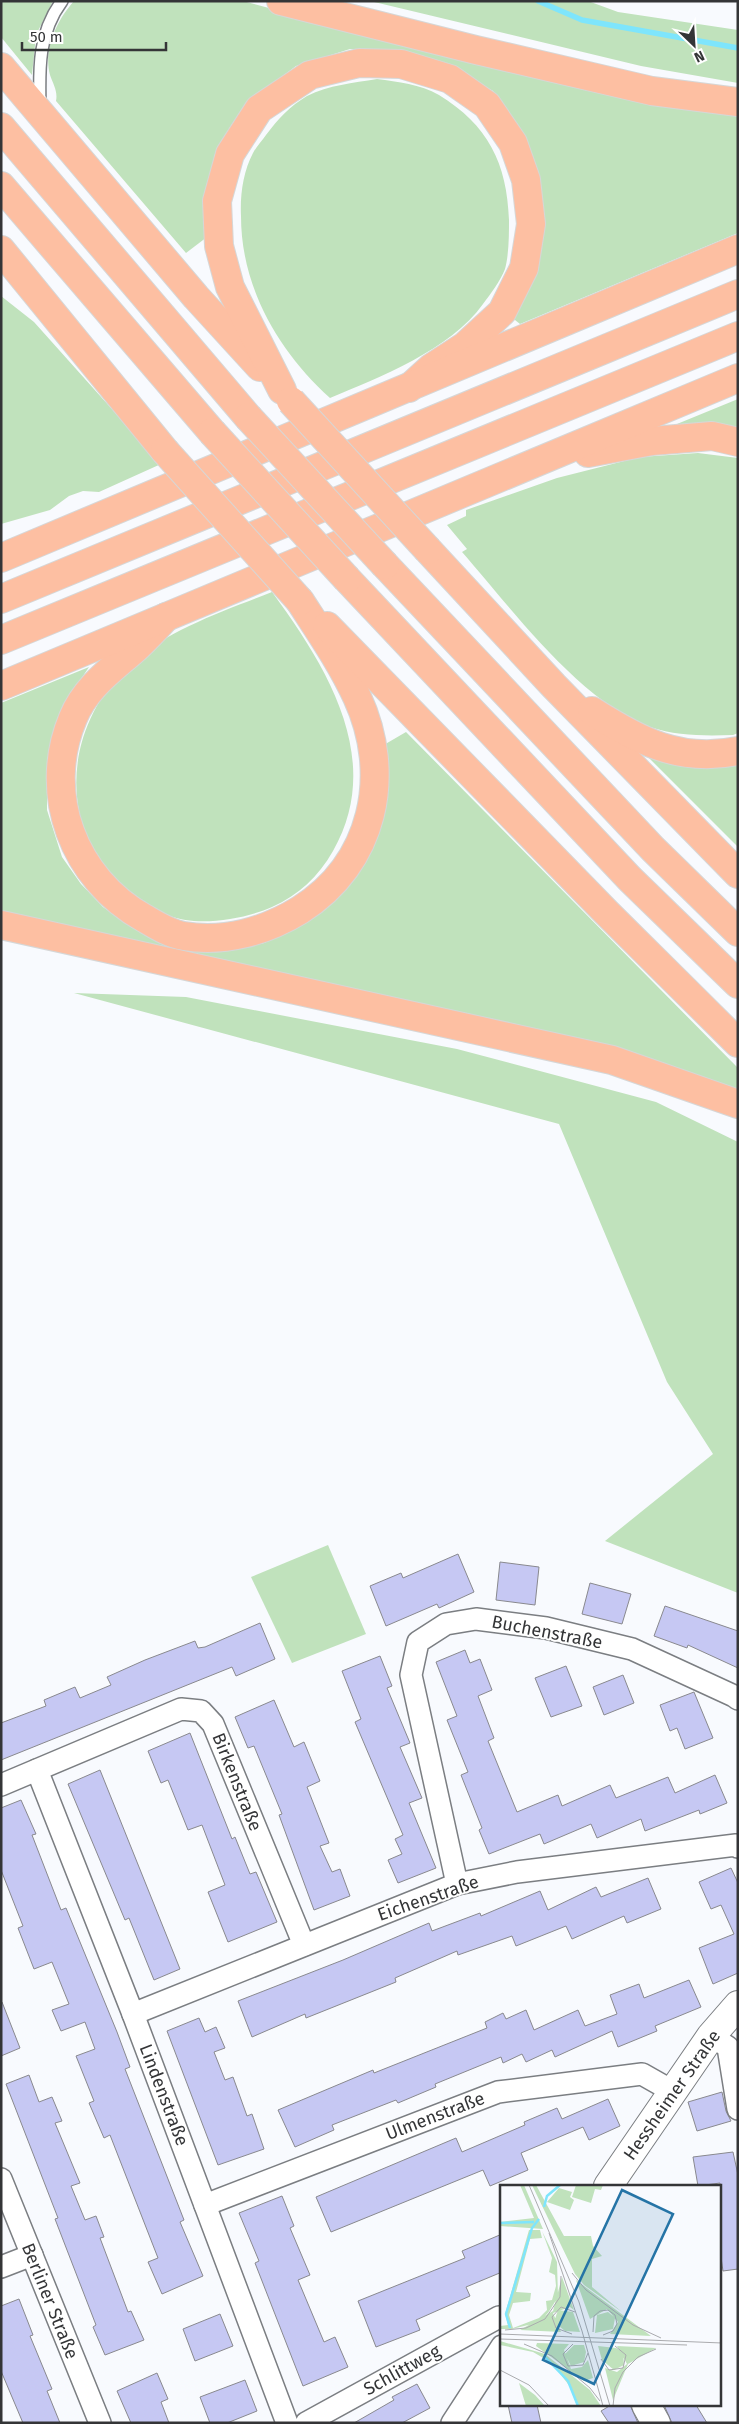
<svg xmlns="http://www.w3.org/2000/svg" width="739" height="2424" viewBox="0 0 739 2424" font-family="'Fira Sans',sans-serif">
<rect width="100%" height="100%" fill="#f8fafe"/>
<!-- green -->
<g fill="#c0e2bc">
<polygon points="1,1 53,1 36,35 32,75 1,37"/>
<path d="M74 1H243L362 33 738 111V233L520 324 515 320 504 324 543 229 540 184 524 135 493 91 451 67 409 52 350 49 296 66 259 94 230 127 212 167 204 207 207 237 186 253 56 101C58 91 53 84 50 75 43 49 57 20 74 1Z"/>
<polygon points="370,1 588,1 618,12 738,30 738,83 641,66"/>
<path d="M377 79C398 82 420 84 439 95 488 125 507 163 509 220 509 235 509 254 505 269 501 280 490 295 483 304 450 350 380 377 330 398 278 351 241 287 241 216 240 195 243 172 253 153 256 147 262 141 266 135 278 119 290 106 307 96 329 85 353 83 377 79Z"/>
<polygon points="1,296 34,322 161,464 99,492 83,491 69,496 50,510 1,524"/>
<polygon points="738,399 738,430 705,425 677,424"/>
<path d="M698 453 738 458V733L733 735C705 736 677 736 650 727 580 702 511 608 462 552L467 549 447 525 466 516V510L557 478 640 457Z"/>
<path d="M272 592C327 667 385 760 333 851 318 877 299 895 272 907 245 919 198 927 170 916 60 872 47 742 130 664 167 630 226 610 272 592Z"/>
<polygon points="89,667 63,706 47,760 47,810 62,857 81,884 103,907 131,927 158,939 228,950 264,943 295,929 340,895 370,850 382,746 406,732 738,1068 738,1096 1,915 1,703"/>
<polygon points="642,751 738,760 738,847"/>
<polygon points="74,993 186,997 457,1049 656,1102 738,1142 738,1593 605,1541 713,1454 667,1382 559,1124"/>
<polygon points="328,1545 366,1634 292,1663 251,1577"/>
</g>
<g fill="none" stroke-linecap="round" stroke-linejoin="round">
<!-- stream -->
<polyline stroke="#7ee5fc" stroke-width="5.5" points="538,1 582,20 738,48"/>
</g>
<!-- building -->
<g fill="#c6c8f3" stroke="#89898e">
<polygon points="458,1554 474,1592 439,1608 437,1604 386,1626 370,1586 401,1573 403,1578"/>
<polygon points="500,1562 539,1567 535,1605 496,1600"/>
<polygon points="590,1583 631,1594 622,1624 582,1614"/>
<polygon points="665,1606 738,1631 738,1668 688,1645 687,1648 654,1636"/>
<polygon points="260,1623 275,1659 236,1676 232,1667 1,1760 1,1723 46,1706 44,1700 75,1687 80,1698 111,1685 107,1677 145,1660 195,1641 198,1648 205,1647"/>
<polygon points="465,1650 470,1663 480,1659 492,1690 478,1696 494,1738 488,1741 517,1812 558,1795 562,1806 610,1785 616,1798 668,1777 675,1793 715,1775 727,1803 700,1814 699,1810 645,1831 641,1819 597,1838 591,1824 544,1844 540,1834 489,1854 479,1830 482,1828 461,1775 468,1772 447,1720 457,1716 436,1662"/>
<polygon points="380,1656 392,1686 387,1688 410,1743 400,1747 422,1798 409,1803 436,1868 398,1883 388,1860 402,1854 395,1839 403,1835 355,1722 361,1719 342,1671"/>
<polygon points="566,1666 582,1706 551,1717 535,1678"/>
<polygon points="623,1675 634,1703 604,1715 593,1687"/>
<polygon points="694,1692 713,1738 685,1749 677,1728 670,1731 660,1705"/>
<polygon points="274,1700 294,1747 304,1742 320,1781 307,1787 329,1843 320,1846 332,1872 340,1869 350,1896 314,1910 279,1815 282,1814 254,1746 248,1748 235,1717"/>
<polygon points="190,1733 232,1839 235,1837 250,1874 256,1872 277,1922 228,1942 208,1892 225,1885 202,1825 188,1830 168,1780 161,1783 148,1751"/>
<polygon points="100,1770 180,1969 154,1980 129,1918 125,1920 68,1784"/>
<polygon points="21,1800 36,1834 32,1835 61,1910 66,1908 117,2032 130,2067 125,2069 184,2220 180,2222 203,2276 162,2294 148,2262 158,2258 110,2135 104,2138 89,2103 94,2101 76,2056 95,2049 85,2022 61,2031 52,2010 69,2004 52,1962 34,1969 18,1928 23,1926 1,1870 1,1808"/>
<polygon points="731,1868 738,1883 738,1973 713,1984 699,1948 734,1934 721,1905 711,1909 699,1882"/>
<polygon points="648,1878 661,1909 627,1923 624,1916 572,1939 566,1926 516,1946 512,1936 458,1955 457,1951 395,1978 396,1982 306,2018 305,2014 252,2037 238,2001 343,1960 429,1923 432,1931 480,1913 481,1916 540,1891 548,1910 596,1887 601,1897"/>
<polygon points="689,1980 701,2007 655,2026 657,2031 618,2047 612,2031 555,2057 552,2050 526,2062 522,2054 503,2063 501,2057 435,2084 436,2087 398,2103 396,2100 332,2125 334,2130 295,2147 278,2110 373,2070 374,2073 487,2028 485,2022 503,2013 506,2019 526,2010 534,2030 578,2010 585,2026 617,2014 610,1995 639,1984 644,1998"/>
<polygon points="2,2002 20,2048 1,2056 1,2003"/>
<polygon points="199,2018 205,2032 216,2027 225,2048 214,2052 225,2080 233,2077 247,2116 252,2114 264,2149 218,2165 167,2031"/>
<polygon points="29,2075 39,2102 52,2097 62,2121 55,2123 80,2183 71,2186 85,2220 96,2216 104,2237 100,2238 128,2312 131,2311 144,2340 105,2355 93,2327 96,2325 55,2219 58,2218 6,2084"/>
<polygon points="722,2092 726,2111 731,2121 697,2131 688,2102"/>
<polygon points="608,2099 620,2126 589,2140 583,2127 521,2153 528,2170 490,2186 483,2170 331,2232 316,2197 456,2138 462,2152 525,2125 524,2122 557,2108 562,2119"/>
<polygon points="733,2152 738,2175 738,2269 723,2271 720,2251 720,2183 698,2186 693,2157"/>
<polygon points="282,2196 294,2226 290,2228 310,2275 298,2280 324,2342 335,2337 348,2367 303,2386 255,2263 259,2261 239,2213"/>
<polygon points="502,2234 502,2272 466,2287 470,2296 416,2320 420,2330 376,2347 358,2301 465,2258 462,2251"/>
<polygon points="19,2299 33,2335 30,2336 52,2389 47,2391 60,2423 23,2423 1,2371 1,2306"/>
<polygon points="220,2314 233,2346 195,2361 183,2329"/>
<polygon points="157,2373 168,2399 161,2402 169,2423 131,2423 117,2391"/>
<polygon points="245,2380 257,2411 227,2423 210,2423 200,2397"/>
<polygon points="417,2384 430,2408 402,2423 354,2423 394,2400 392,2397"/>
<polygon points="508,2405 537,2405 541,2423 512,2423"/>
<polygon points="611,2405 630,2405 638,2423 609,2423 601,2411"/>
<polygon points="664,2405 696,2405 707,2423 672,2423"/>
</g>
<g fill="none" stroke-linecap="round" stroke-linejoin="round">
<defs>
<path id="service" d="M40 107C39 69 38 33 62 1"/>
<g id="minor">
<polyline points="37,1770 133,2014 287,2423"/>
<polyline points="1,1785 181,1709 201,1711 213,1724 304,1945"/>
<polyline points="457,1884 411,1675 418,1642 446,1624 476,1619 546,1628 632,1649 734,1696 738,1699"/>
<polyline points="133,2014 457,1884 517,1872 736,1845 738,1847"/>
<polyline points="711,2036 728,2047 738,2109"/>
<polyline points="1,2179 100,2423"/>
<polyline points="205,2205 498,2092 642,2074 672,2091"/>
<polyline points="1,2267 32,2255"/>
<polyline points="306,2423 499,2317"/>
<polyline points="452,2423 502,2346"/>
</g>
<g id="tertiary">
<polyline points="608,2186 711,2036 738,2005"/>
<polyline points="646,2405 656,2423"/>
</g>
<g id="motorway">
<polyline points="281,1 476,50 652,91 738,102"/>
<polyline points="1,67 196,297 260,367"/>
<polyline points="1,127 248,417"/>
<polyline points="1,186 212,432"/>
<polyline points="1,250 165,451"/>
<polyline points="282,390 230,287 219,246 217,201 230,154 259,109 310,75 359,63 401,64 450,79 487,105 513,143 526,180 531,224 524,268 502,312 465,346 431,368 409,388"/>
<polyline points="588,453 652,441 712,436 738,442"/>
<polyline points="428,550 554,686 738,874"/>
<polyline points="1,558 738,249"/>
<polyline points="385,565 653,849 738,932"/>
<polyline points="347,579 630,879 738,984"/>
<polyline points="1,599 738,294"/>
<path d="M166 617C157 627 148 637 138 646 114 668 86 686 73 718 41 794 74 879 144 918 156 925 170 934 184 936 224 943 266 931 300 910 374 863 393 775 357 697 342 664 320 632 300 601"/>
<polyline points="327,626 606,912 738,1043"/>
<polyline points="1,640 738,336"/>
<polyline points="1,686 738,378"/>
<path d="M592 711C639 741 680 763 738 751"/>
<polyline points="1,925 612,1060 738,1104"/>
</g>
</defs>
<!-- service casing -->
<use href="#service" stroke="#7b7e82" stroke-width="14"/>
<!-- minor casing -->
<use href="#minor" stroke="#7b7e82" stroke-width="24"/>
<!-- tertiary casing -->
<use href="#tertiary" stroke="#7b7e82" stroke-width="30"/>
<!-- motorway casing -->
<use href="#motorway" stroke="#d6d7d7" stroke-width="30"/>
<!-- service -->
<use href="#service" stroke="#fff" stroke-width="11"/>
<!-- minor -->
<use href="#minor" stroke="#fff" stroke-width="21"/>
<!-- tertiary -->
<use href="#tertiary" stroke="#fff" stroke-width="28"/>
<!-- motorway -->
<use href="#motorway" stroke="#fdbfa2" stroke-width="28"/>
<defs>
<g id="motorway-bridge">
<polyline points="291,401 428,550"/>
<polyline points="248,417 385,565"/>
<polyline points="212,432 347,579"/>
<polyline points="165,451 300,601"/>
</g>
</defs>
<!-- motorway-bridge casing -->
<use href="#motorway-bridge" stroke="#d6d7d7" stroke-width="30" stroke-linecap="butt"/>
<!-- motorway-bridge -->
<use href="#motorway-bridge" stroke="#fdbfa2" stroke-width="28"/>
</g>
<g text-anchor="middle" stroke-width="4" stroke-linejoin="round" paint-order="stroke">
<!-- street labels -->
<g font-size="18" fill="#343537" stroke="#fff">
<text transform="translate(547 1632) rotate(11)" y="6">Buchenstraße</text>
<text transform="translate(237 1782) rotate(68)" y="6">Birkenstraße</text>
<text transform="translate(428 1898) rotate(-19)" y="6">Eichenstraße</text>
<text transform="translate(164 2095) rotate(69)" y="6">Lindenstraße</text>
<text transform="translate(672 2095) rotate(-55)" y="6">Hessheimer Straße</text>
<text transform="translate(435 2116) rotate(-21)" y="6">Ulmenstraße</text>
<text transform="translate(50 2301) rotate(68)" y="6">Berliner Straße</text>
<text transform="translate(402 2370) rotate(-29)" y="6">Schlittweg</text>
</g>
</g>
<!-- overview -->
<g transform="translate(500 2185)">
<rect width="221" height="221" fill="#f8fafe"/>
<path d="M20 0H24L43 44 0 41V37L34 33ZM32 0H36L64 51H91L93 61 102 71 92 74V102L122 127 84 100 75 89ZM76 0H103L101 5 95 4 91 18 72 12ZM59 3 72 7 70 12 74 15 70 25 47 17ZM29 45H40L42 53 30 54 16 107 31 108 30 116 13 118 9 130 13 143 39 133 47 125 46 116 52 115 56 101 55 90 49 87 52 73 42 46 57 77 58 112 48 128 36 138 12 144H0V141L8 140 5 129ZM62 92 74 125 70 122 53 128 61 147 20 145 53 126ZM76 95 151 151 110 149 118 137 107 124 90 134ZM58 125 73 127 80 147 65 146 54 137ZM108 127 115 133 113 144 95 148 97 130ZM0 156 45 169 90 205 101 221H77L71 203 52 178 33 167 0 160ZM37 158 69 159 64 165 71 184 82 182 88 175 93 193 84 196 36 161ZM74 160H84L86 167 84 177 71 181 65 169ZM98 161 116 163 123 167 124 180 114 185 102 175ZM117 161 156 163 128 179 113 215 105 183 117 187 127 179ZM19 198 35 210 45 221H26Z" fill="#c0e2bc"/>
<path fill="none" stroke="#7ee5fc" stroke-width="2.5" d="M44 22 47 11 60 0M0 38 34 37M10 143 6 129 32 43 39 34M44 171 68 196 78 221"/>
<path fill="none" stroke="#aaabae" stroke-width="1" d="M29 0 79 117 110 221M49 48 82 146 103 221M72 88 86 105 133 140 161 153M5 145 26 143 45 134 60 112 61 91M93 147 94 131 100 126 108 125 115 130 117 139 113 146 103 150M0 149 222 158M72 149 56 143 52 132 61 122 75 127M0 154 187 160M24 159 52 171 90 203 100 216M73 159 63 169 68 181 83 180 88 168M101 174 109 185 123 183 126 170 115 161M0 185 29 200 49 221M113 221 115 203 123 187 138 172 156 164"/>
<path fill="#2574a6" fill-opacity="0.15" stroke="#2574a6" stroke-width="2.5" d="M122 5 173 29 94 199 43 175Z"/>
<rect width="221" height="221" fill="none" stroke="#343537" stroke-width="2.5"/>
</g>
<!-- border -->
<rect width="739" height="2424" fill="none" stroke="#343537" stroke-width="5"/>
<!-- north arrow -->
<g transform="translate(694 45) rotate(155)" stroke="#ffffff" stroke-width="4" paint-order="stroke">
<path d="M0-4L9 19L0 12L-9 19Z" fill="#343537"/>
<text y="-8" font-size="14" font-weight="bold" text-anchor="middle" fill="#343537">N</text>
</g>
<!-- scale -->
<path d="M22 42v8h144v-8" fill="none" stroke="#343537" stroke-width="2.5"/>
<text x="30" y="42" font-size="15" fill="#343537" stroke="#ffffff" stroke-width="4" paint-order="stroke">50 m</text>
</svg>
